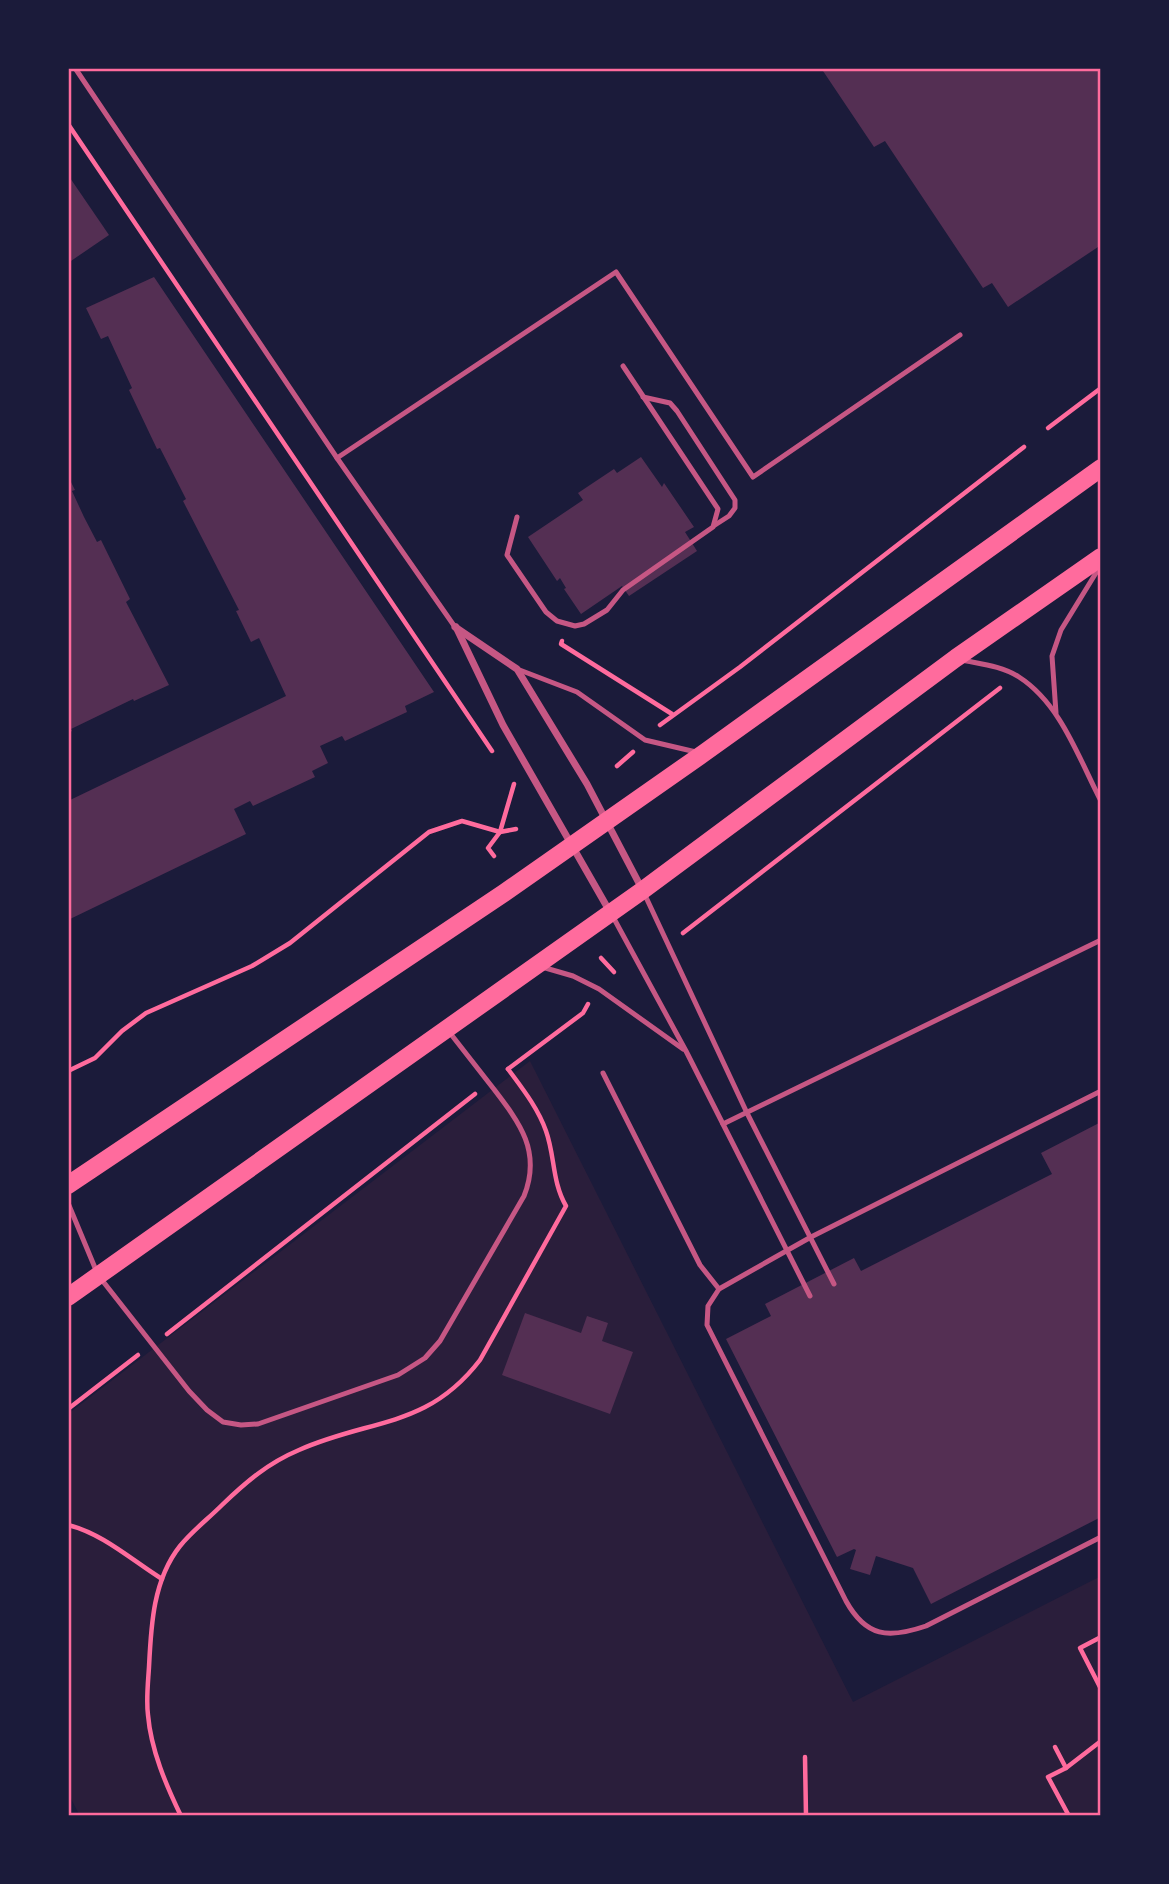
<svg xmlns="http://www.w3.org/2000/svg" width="1169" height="1884" viewBox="0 0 1169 1884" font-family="'Nunito Sans',sans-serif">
<rect width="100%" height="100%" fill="#1b1b3a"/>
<!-- green -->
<polygon fill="#2a1e3b" points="530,1061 853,1702 1101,1576 1101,1816 80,1816 68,1793 68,1414"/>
<!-- building -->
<g fill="#542f53">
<polygon points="821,68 1101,68 1101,245 1008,307 992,283 983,288 885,141 874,147"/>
<polygon points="68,175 109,235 68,263"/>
<polygon points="154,277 434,692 405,706 407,712 345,741 342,736 320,746 328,763 312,771 315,777 253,806 250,801 234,809 246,834 68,920 68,801 286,696 259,638 251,642 236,611 239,610 183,501 186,499 160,448 157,449 129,390 132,388 108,336 101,339 86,308"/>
<polygon points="641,457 662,487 664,483 694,527 685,532 697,551 629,596 622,586 581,614 564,589 566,588 560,578 557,581 528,537 583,500 578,493 614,469 617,473"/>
<polygon points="68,476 75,490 72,491 84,517 97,542 101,540 130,599 126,602 169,685 134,701 133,699 71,729 72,731 68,733"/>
<polygon points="1101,1122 1101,1517 931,1604 913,1568 876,1556 870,1575 850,1569 856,1550 854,1549 837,1557 726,1339 771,1316 765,1304 854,1258 861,1271 1052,1174 1041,1153"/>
<polygon points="525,1313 581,1333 587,1316 608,1323 602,1341 633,1352 610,1414 502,1375"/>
</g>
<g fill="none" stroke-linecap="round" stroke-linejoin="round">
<!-- path -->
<g stroke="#ff6b9d" stroke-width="4.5">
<polyline points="68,124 492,751"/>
<polyline points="1048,428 1101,388"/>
<polyline points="562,641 561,644 672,714"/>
<polyline points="660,725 740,667 1024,447"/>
<polyline points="617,766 633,752"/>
<polyline points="494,856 488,848 500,832 514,784"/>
<polyline points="683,933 1000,688"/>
<polyline points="601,958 614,972"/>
<polyline points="508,1069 583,1013 588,1004"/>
<polyline points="68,1071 95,1058 122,1031 146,1013 252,966 290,943 429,832 462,821 500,832 516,829"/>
<polyline points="167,1334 475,1094"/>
<polyline points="68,1409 138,1355"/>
<path d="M68 1525C102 1533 133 1561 162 1579"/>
<polyline points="1101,1637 1080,1648 1101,1689"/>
<polyline points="1055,1747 1066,1768"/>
<polyline points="805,1757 806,1816"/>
<path d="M181 1816C166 1785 151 1750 148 1715 146 1700 148 1683 149 1667 151 1626 153 1580 180 1546 192 1531 208 1519 222 1505 246 1482 268 1463 299 1450 371 1418 427 1429 480 1360L566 1206C552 1182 555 1156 546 1131 538 1108 522 1088 508 1069"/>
<polyline points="1069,1816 1048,1777 1066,1768 1101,1741"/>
</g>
<!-- service -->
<g stroke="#c65784" stroke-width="5">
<polyline points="75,68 337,458 455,627"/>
<polyline points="643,397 670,403 677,411 735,500 735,508 729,516 715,525"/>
<polyline points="337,458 616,272 753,477 960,335"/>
<polyline points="517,517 507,555 546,612 557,621 575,626 584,624 607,610 623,590 713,527 718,509 623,366"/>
<path d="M962 660C981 664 1002 666 1019 677 1061 704 1079 759 1101 801"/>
<polyline points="517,669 577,692 645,740 696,752"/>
<polyline points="1056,713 1052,656 1061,630 1099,568"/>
<polyline points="644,893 747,1113 834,1284"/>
<polyline points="612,915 686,1051 810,1296"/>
<polyline points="542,967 573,976 599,989 683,1049"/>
<polyline points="603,1073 700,1265 719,1289"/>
<path d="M1101 1091 811 1237 719 1289 708 1306 707 1325 846 1601C866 1637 888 1639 926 1626L1101 1537"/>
<polyline points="723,1124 1101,940"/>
<path d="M68 1203 98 1275 189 1391 207 1410 223 1422 241 1425 258 1424 398 1375 425 1358 440 1341 524 1196C542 1151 519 1122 493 1088 479 1070 464 1051 450 1033"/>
</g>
<!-- minor -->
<g stroke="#c65784" stroke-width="7">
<polyline points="455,627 517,669 587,784 642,889"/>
<polyline points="456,627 503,725 610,912"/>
</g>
<!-- primary -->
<g stroke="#ff6b9d" stroke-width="18">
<polyline points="68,1185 504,893 704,753 1101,468"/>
<polyline points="68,1297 643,890 956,658 1101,557"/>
</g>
</g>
<!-- border -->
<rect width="1169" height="1884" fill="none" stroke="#1b1b3a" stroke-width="140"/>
<rect x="70" y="70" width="1029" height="1744" fill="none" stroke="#ff6b9d" stroke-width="2.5"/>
</svg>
